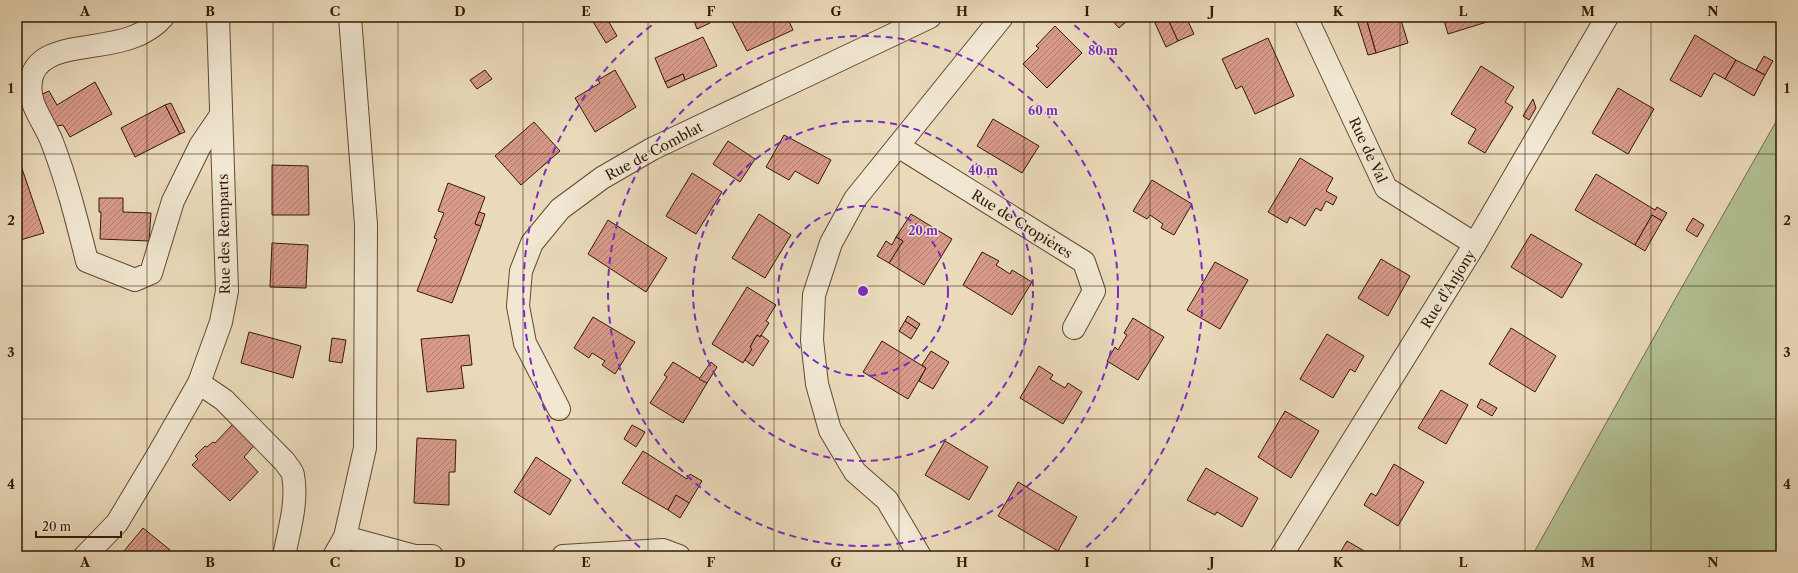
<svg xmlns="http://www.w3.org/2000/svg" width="1798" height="573" viewBox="0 0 1798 573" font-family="'Libre Caslon Text',serif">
<defs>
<pattern id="building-hatch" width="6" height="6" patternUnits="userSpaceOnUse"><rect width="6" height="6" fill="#d89a8b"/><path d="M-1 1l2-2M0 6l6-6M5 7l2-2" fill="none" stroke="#b07d6f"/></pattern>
</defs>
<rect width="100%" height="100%" fill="#eadaba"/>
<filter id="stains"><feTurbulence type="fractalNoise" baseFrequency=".005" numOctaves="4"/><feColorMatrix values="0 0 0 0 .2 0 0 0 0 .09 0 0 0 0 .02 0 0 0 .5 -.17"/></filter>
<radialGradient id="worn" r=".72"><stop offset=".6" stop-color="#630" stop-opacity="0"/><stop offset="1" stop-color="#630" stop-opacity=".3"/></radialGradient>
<!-- green -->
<polygon fill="#b3c092" stroke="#746c4b" points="1781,113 1781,556 1532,556 1678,294"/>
<!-- building -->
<g fill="url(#building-hatch)" stroke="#351904">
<polygon points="598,17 606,17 617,36 606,43 592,20"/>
<polygon points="703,17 707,17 710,23 697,29 694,21"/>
<polygon points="732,17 787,17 793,30 747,51 730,18"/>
<polygon points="1109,17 1132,17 1119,28"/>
<polygon points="1167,17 1178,41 1166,47 1155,23"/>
<polygon points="1167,17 1186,17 1194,34 1178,41"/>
<polygon points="1356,17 1400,17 1408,43 1376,53 1366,18 1357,20"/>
<polygon points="1443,17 1489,17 1490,21 1448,34"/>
<polygon points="1366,18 1376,53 1368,55 1357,20"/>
<polygon points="1055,26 1082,53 1047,88 1023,64 1039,48 1036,46"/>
<polygon points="1695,35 1736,60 1725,79 1714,73 1701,97 1670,80"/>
<polygon points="703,37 717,66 685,80 683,74 665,82 655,58"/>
<polygon points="1268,38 1294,96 1255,114 1242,86 1236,89 1222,59"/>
<polygon points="1764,56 1773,61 1765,75 1756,70"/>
<polygon points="1736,60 1765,75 1754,96 1725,79"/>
<polygon points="1481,66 1514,87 1505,102 1513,107 1485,153 1468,143 1476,129 1451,114"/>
<polygon points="485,70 492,79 477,89 470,80"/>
<polygon points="615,70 636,107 595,132 575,98 600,83 598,80"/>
<polygon points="683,74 685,80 668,88 665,82"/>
<polygon points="95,82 112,114 70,137 63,125 57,126 52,122 40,95 49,91 57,105"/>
<polygon points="1618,88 1654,109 1628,154 1592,133"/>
<polygon points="17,93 25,106 17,111"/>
<polygon points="1533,99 1536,108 1529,120 1523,116"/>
<polygon points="171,103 185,132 180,134 165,105"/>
<polygon points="165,105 180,134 135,157 121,128"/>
<polygon points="993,119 1039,146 1022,173 977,146"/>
<polygon points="534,122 560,151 521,185 495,156"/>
<polygon points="784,135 831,160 818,184 795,171 789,180 766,167"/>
<polygon points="728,141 755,159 740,182 713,164"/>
<polygon points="17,154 44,233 17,241"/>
<polygon points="1300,158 1333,178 1326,191 1337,197 1333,205 1326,201 1321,211 1316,208 1305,226 1290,217 1287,223 1268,212"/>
<polygon points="272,165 308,166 309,215 272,215"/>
<polygon points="692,173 722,192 696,234 666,216"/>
<polygon points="1596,174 1655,210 1657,207 1667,213 1662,221 1652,215 1635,245 1575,210"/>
<polygon points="1152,180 1192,204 1174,235 1161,228 1163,224 1150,215 1147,219 1133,211"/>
<polygon points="448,183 485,197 475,224 481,226 452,303 417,291 437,239 434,238 444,213 438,211"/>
<polygon points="99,198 123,198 123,212 151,213 149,241 100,239 101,212 99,212"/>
<polygon points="479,212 485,214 481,226 475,224"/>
<polygon points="759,214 791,235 765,278 732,258"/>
<polygon points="911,214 952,239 924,285 889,263 903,241 896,237"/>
<polygon points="1652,215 1662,221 1645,251 1635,245"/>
<polygon points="1693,218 1704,225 1697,237 1686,230"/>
<polygon points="608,220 667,258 646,292 588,254"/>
<polygon points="1531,234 1582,264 1562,298 1511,267"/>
<polygon points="896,237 903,241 889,263 877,256 886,241 892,245"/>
<polygon points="272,243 308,245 306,288 270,287"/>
<polygon points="982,252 999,261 996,265 1010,274 1012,270 1032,282 1012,315 963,285"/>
<polygon points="1381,259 1410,276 1388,316 1358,298"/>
<polygon points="1215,262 1248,280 1220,329 1187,310"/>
<polygon points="747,287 776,305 766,321 769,323 760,337 757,335 750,347 752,349 743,363 712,344"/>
<polygon points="908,316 920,324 917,329 905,321"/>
<polygon points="593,317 635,342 615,374 602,365 605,361 592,353 589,358 574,348"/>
<polygon points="1133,318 1164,337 1138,380 1107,361 1115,347 1118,350 1127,335 1124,333"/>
<polygon points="905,321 917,329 911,339 899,331"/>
<polygon points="1511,328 1556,356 1535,392 1489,364"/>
<polygon points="249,332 301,346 293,378 241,363"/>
<polygon points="1327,334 1364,356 1355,372 1350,369 1333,398 1300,379"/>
<polygon points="469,335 472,365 461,366 464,388 427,392 421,339"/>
<polygon points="757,335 760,337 761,335 769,341 753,366 745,360 752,349 750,347"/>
<polygon points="332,338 346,340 342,363 329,361"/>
<polygon points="882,341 926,368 908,399 863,372"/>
<polygon points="931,351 949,362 933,389 919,381 926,368 922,365"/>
<polygon points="673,362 707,383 683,423 650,403 667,377 664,375"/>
<polygon points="711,362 717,367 707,383 699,379"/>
<polygon points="1039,366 1053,375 1050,379 1065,388 1068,383 1082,392 1063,424 1020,398"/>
<polygon points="1441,390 1468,405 1446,444 1418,428"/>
<polygon points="1481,399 1497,408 1492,416 1477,407"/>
<polygon points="1285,411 1319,431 1291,478 1258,457"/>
<polygon points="235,422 257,442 244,457 258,472 230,501 192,465 198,459 195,456 205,446 207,447 213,442 215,443"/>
<polygon points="632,425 645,432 636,447 624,439"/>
<polygon points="417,438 456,440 455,472 449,472 449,505 414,503"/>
<polygon points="945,441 988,467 969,500 925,475"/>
<polygon points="643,451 687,479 690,474 702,481 689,503 676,495 668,510 622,483"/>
<polygon points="536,457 571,480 550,515 514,492"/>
<polygon points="1394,464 1424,482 1398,526 1364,505 1371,493 1376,496"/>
<polygon points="1206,468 1258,498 1242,527 1217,512 1215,515 1187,500"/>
<polygon points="1018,482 1077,517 1058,551 998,516"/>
<polygon points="676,495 689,503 680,518 668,510"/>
<polygon points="143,528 170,550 165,556 130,556 124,551"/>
<polygon points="1347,541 1373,556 1338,556"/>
</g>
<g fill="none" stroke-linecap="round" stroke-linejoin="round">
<defs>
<g id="street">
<path d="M163 17C142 41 110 43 80 48 60 51 34 57 31 81 27 104 44 121 52 142 67 181 77 221 87 261L135 280 151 273 173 201 200 146 221 115"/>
<polyline points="1306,17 1386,188 1475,244"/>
<polyline points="898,146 1084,262 1094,291 1074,328"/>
<path d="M199 383 224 400 285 462C287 466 292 470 293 475 298 502 289 530 284 556"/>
<polyline points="559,409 525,343 518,306 521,271 532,243 560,209 602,178 652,149 930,17"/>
<polyline points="345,537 415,556 432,556"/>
<polyline points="85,556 117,523 159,453 199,383 221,322 227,291 218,17"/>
<polyline points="334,556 345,537 365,448 366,225 350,17"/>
<polyline points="563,556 663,550 679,556"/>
<polyline points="920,556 887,500 855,472 830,430 817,384 812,340 814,295 831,243 855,199 1002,17"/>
<polyline points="1281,556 1475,244 1607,17"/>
</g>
</defs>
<!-- street casing -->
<use href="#street" stroke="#624932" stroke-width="24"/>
<!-- street -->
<use href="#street" stroke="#f1e7d2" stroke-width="22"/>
</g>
<!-- grid -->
<path fill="none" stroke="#351904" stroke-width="1" stroke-opacity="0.55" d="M147 17V556M273 17V556M398 17V556M523 17V556M648 17V556M774 17V556M899 17V556M1024 17V556M1150 17V556M1275 17V556M1400 17V556M1525 17V556M1651 17V556M17 154H1781M17 286H1781M17 419H1781"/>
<!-- distance rings -->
<g fill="none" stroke="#7b2cbf" stroke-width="2" stroke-dasharray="7 5">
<circle cx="863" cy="291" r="85"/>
<circle cx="863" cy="291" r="170"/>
<circle cx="863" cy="291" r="255"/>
<path d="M649 555A340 340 0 0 1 661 18M1065 18A340 340 0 0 1 1077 555"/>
</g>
<g text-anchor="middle" stroke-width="3" stroke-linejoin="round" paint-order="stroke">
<!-- street labels -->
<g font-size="14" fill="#351904" stroke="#f1e7d2">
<text transform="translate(1368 150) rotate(65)" y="5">Rue de Val</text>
<text transform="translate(654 151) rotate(-28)" y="5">Rue de Comblat</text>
<text transform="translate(1022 224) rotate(32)" y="5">Rue de Cropières</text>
<text transform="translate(224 234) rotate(-91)" y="5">Rue des Remparts</text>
<text transform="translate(1448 289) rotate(-58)" y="5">Rue d'Anjony</text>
</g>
</g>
<circle cx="863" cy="291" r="6" fill="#7b2cbf" stroke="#f1e7d2" stroke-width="2"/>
<g font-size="12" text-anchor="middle" font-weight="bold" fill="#7b2cbf" stroke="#f1e7d2" stroke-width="3" stroke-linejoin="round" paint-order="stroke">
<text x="1103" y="55">80 m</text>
<text x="1043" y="115">60 m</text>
<text x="983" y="175">40 m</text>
<text x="923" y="235">20 m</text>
</g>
<!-- margin -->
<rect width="1798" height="573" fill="none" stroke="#eadaba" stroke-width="44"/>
<!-- scale -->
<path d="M36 531v6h85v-6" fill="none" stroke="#351904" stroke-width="2"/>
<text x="42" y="531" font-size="12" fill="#351904" stroke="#f1e7d2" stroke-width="3" paint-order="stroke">20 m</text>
<rect x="22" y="22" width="1754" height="529" fill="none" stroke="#351904" stroke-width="1.5"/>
<g font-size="13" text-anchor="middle" font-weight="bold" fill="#351904">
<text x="85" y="16">A</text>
<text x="210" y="16">B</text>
<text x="335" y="16">C</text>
<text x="460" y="16">D</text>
<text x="586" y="16">E</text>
<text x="711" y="16">F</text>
<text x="836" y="16">G</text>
<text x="962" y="16">H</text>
<text x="1087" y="16">I</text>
<text x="1212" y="16">J</text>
<text x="1338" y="16">K</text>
<text x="1463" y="16">L</text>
<text x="1588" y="16">M</text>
<text x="1713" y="16">N</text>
<text x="11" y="93">1</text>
<text x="1787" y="93">1</text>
<text x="11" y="225">2</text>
<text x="1787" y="225">2</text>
<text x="11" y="357">3</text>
<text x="1787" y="357">3</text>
<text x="11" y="489">4</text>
<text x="1787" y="489">4</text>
<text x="85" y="567">A</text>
<text x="210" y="567">B</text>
<text x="335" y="567">C</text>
<text x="460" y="567">D</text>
<text x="586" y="567">E</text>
<text x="711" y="567">F</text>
<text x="836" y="567">G</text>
<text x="962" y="567">H</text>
<text x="1087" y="567">I</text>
<text x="1212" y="567">J</text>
<text x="1338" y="567">K</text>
<text x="1463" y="567">L</text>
<text x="1588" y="567">M</text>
<text x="1713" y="567">N</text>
</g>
<rect width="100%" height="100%" filter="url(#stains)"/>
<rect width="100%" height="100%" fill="url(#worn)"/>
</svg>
